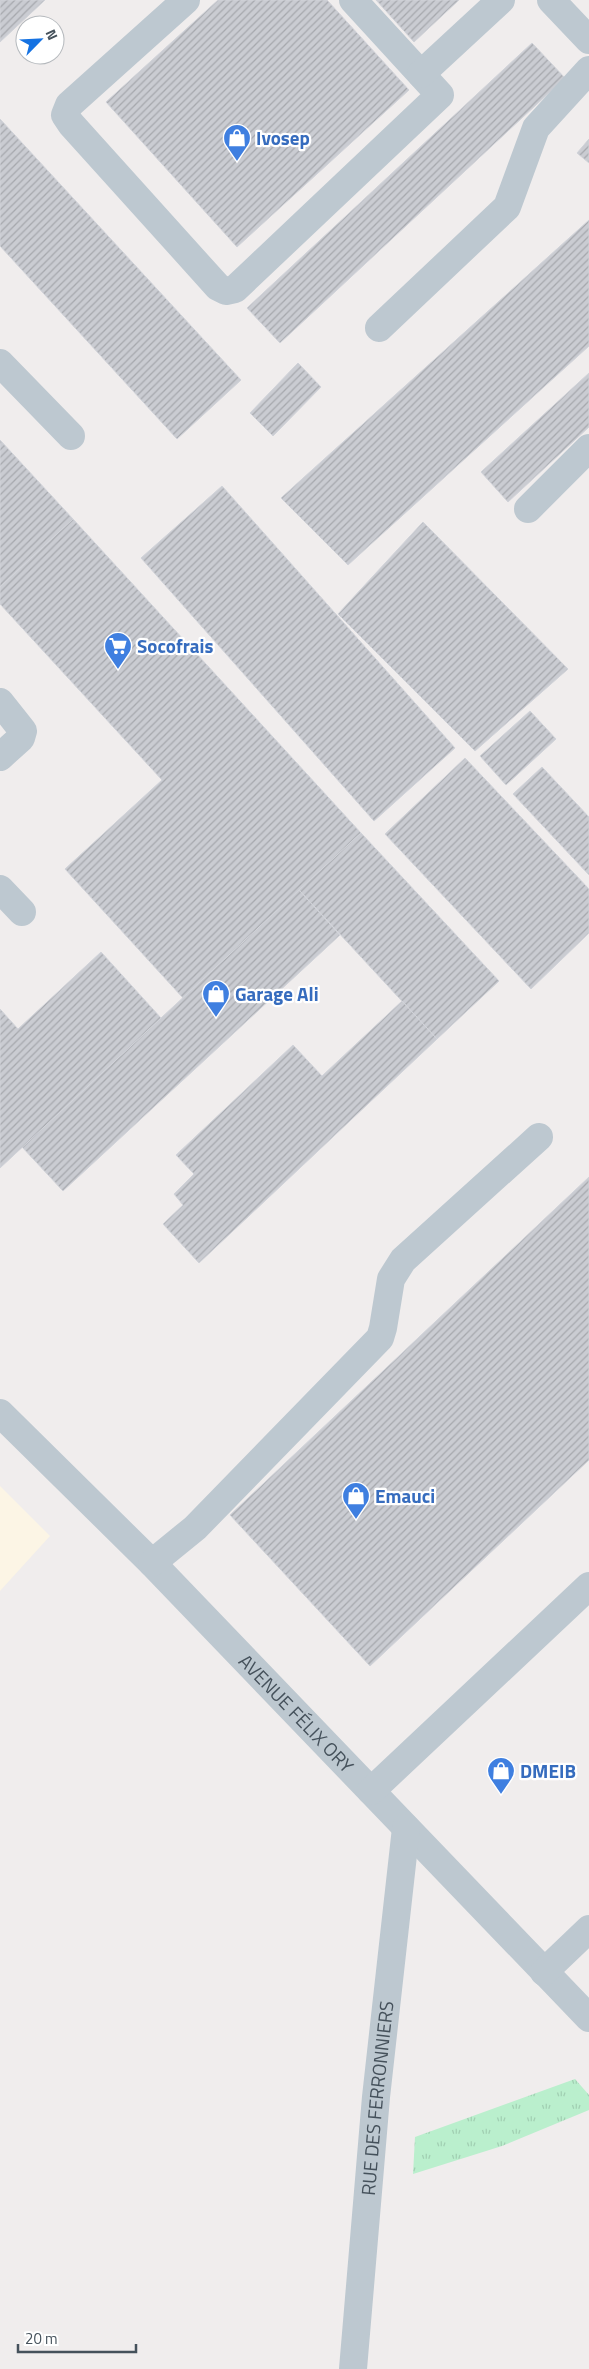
<svg xmlns="http://www.w3.org/2000/svg" width="589" height="2369" viewBox="0 0 589 2369" font-family="'Titillium Web',sans-serif">
<defs>
<pattern id="grass-tufts" width="24" height="20" patternUnits="userSpaceOnUse" patternTransform="scale(1.25)"><rect width="24" height="20" fill="#baefcd"/><path d="M3 7l-1-3M5 7V3M7 7l1-3M15 17l-1-3M17 17v-4M19 17l1-3" fill="none" stroke="#a1cfb2"/></pattern>
<pattern id="building-hatch" width="6" height="6" patternUnits="userSpaceOnUse" patternTransform="scale(1.25)"><rect width="6" height="6" fill="#caccd2"/><path d="M-1 1l2-2M0 6l6-6M5 7l2-2" fill="none" stroke="#a6a8ad"/></pattern>
</defs>
<rect width="100%" height="100%" fill="#f0eded"/>
<!-- commercial -->
<polygon fill="#fcf5e5" points="0,1486 50,1536 0,1591"/>
<!-- grass -->
<polygon fill="url(#grass-tufts)" points="575,2079 589,2095 589,2110 502,2146 413,2174 415,2137"/>
<!-- building -->
<g fill="url(#building-hatch)" stroke="#d1d3d9">
<polygon points="0,0 45,0 0,42"/>
<polygon points="218,0 327,0 409,90 237,247 106,102"/>
<polygon points="376,0 459,0 414,42"/>
<polygon points="532,43 565,78 280,343 247,308"/>
<polygon points="0,119 241,380 177,439 0,246"/>
<polygon points="589,139 589,163 577,153"/>
<polygon points="589,220 589,346 348,565 281,498"/>
<polygon points="298,363 321,387 273,436 250,413"/>
<polygon points="589,373 589,427 508,502 481,472"/>
<polygon points="0,440 73,519 0,587"/>
<polygon points="222,486 455,748 374,821 141,558"/>
<polygon points="73,519 361,833 183,998 65,869 162,780 0,604 0,587"/>
<polygon points="423,522 568,669 475,751 338,614"/>
<polygon points="530,711 556,739 506,785 480,756"/>
<polygon points="465,758 589,889 589,933 531,989 385,834"/>
<polygon points="542,767 589,817 589,875 513,794"/>
<polygon points="361,833 499,981 437,1039 299,890"/>
<polygon points="299,890 340,935 63,1191 22,1147"/>
<polygon points="101,952 161,1018 0,1168 0,1009 18,1029"/>
<polygon points="402,1001 437,1039 199,1263 163,1224 183,1205 174,1194 194,1174 176,1155 293,1045 322,1076"/>
<polygon points="589,1177 589,1460 370,1666 230,1515"/>
</g>
<g fill="none" stroke-linecap="round" stroke-linejoin="round">
<!-- minor -->
<g stroke="#bdc8d0" stroke-width="28">
<polyline points="186,0 69,105 65,115 71,124 218,287 226,291 235,289 440,95 353,0"/>
<polyline points="551,0 589,40"/>
<polyline points="421,74 501,0"/>
<polyline points="379,328 507,207 536,128 589,70"/>
<polyline points="0,363 71,436"/>
<polyline points="528,509 589,448"/>
<polyline points="0,702 23,731 21,738 0,757"/>
<polyline points="0,889 22,912"/>
<path id="s1" d="M0 1413 152 1563 589 2018"/>
<polyline points="152,1563 195,1528 380,1338 383,1328 391,1279 403,1260 539,1137"/>
<polyline points="371,1791 589,1586"/>
<polyline points="544,1972 589,1929"/>
<path id="s2" d="M353 2369 376 2097 406 1828"/>
</g>
</g>
<!-- icons -->
<defs>
<symbol id="shop-pin" viewBox="-11 -11 22 30"><path d="M0 17L-7.5 6A9.5 9.5 0 1 1 7.5 6Z" fill="#3f7fe0" stroke="#fff"/><path d="M-5-2.5h2.3a2.7 3.5 0 0 1 5.4 0H5L5.5 6h-11ZM-1.5-2.5h3a1.5 2.3 0 0 0-3 0Z" fill="#fff"/></symbol>
<symbol id="supermarket-pin" viewBox="-11 -11 22 30"><path d="M0 17L-7.5 6A9.5 9.5 0 1 1 7.5 6Z" fill="#3f7fe0" stroke="#fff"/><path d="M-6-5.5h2.5l.6 2H6L4.5 2H-2.5L-4.4-4H-6ZM-1.5 3.2a1.3 1.3 0 1 0 .1 0ZM3 3.2a1.3 1.3 0 1 0 .1 0Z" fill="#fff"/></symbol>
</defs>
<g fill-rule="evenodd">
<use href="#shop-pin" x="221" y="122" width="32" height="43"/>
<use href="#supermarket-pin" x="102" y="630" width="32" height="43"/>
<use href="#shop-pin" x="200" y="978" width="32" height="43"/>
<use href="#shop-pin" x="340" y="1480" width="32" height="43"/>
<use href="#shop-pin" x="485" y="1755" width="32" height="43"/>
</g>
<g text-anchor="middle" stroke-width="4.5" stroke-linejoin="round" paint-order="stroke">
<!-- shop labels -->
<g font-size="19" font-weight="bold" fill="#366cbe" stroke="#fff" text-anchor="start">
<text x="256" y="145">Ivosep</text>
<text x="137" y="653">Socofrais</text>
<text x="235" y="1001">Garage Ali</text>
<text x="375" y="1503">Emauci</text>
<text x="520" y="1778">DMEIB</text>
</g>
<!-- street labels -->
<g font-size="19" fill="#45515b" stroke="#fff">
<text dy="7" stroke="none"><textPath href="#s1" startOffset="422">AVENUE FÉLIX ORY</textPath></text>
<text dy="7" stroke="none"><textPath href="#s2" startOffset="272">RUE DES FERRONNIERS</textPath></text>
</g>
</g>
<!-- north arrow -->
<g transform="translate(40 40) rotate(66)"><circle r="24" fill="#ffffff" stroke="#b5b9bd"/>
<path d="M0-4L9 19L0 12L-9 19Z" fill="#1572e2"/>
<text y="-8" font-size="14" font-weight="bold" text-anchor="middle" fill="#45515b">N</text>
</g>
<!-- scale -->
<path d="M18 2344v8h118v-8" fill="none" stroke="#45515b" stroke-width="2.5"/>
<text x="25" y="2344" font-size="15" fill="#45515b" stroke="#ffffff" stroke-width="4" paint-order="stroke">20 m</text>
</svg>
